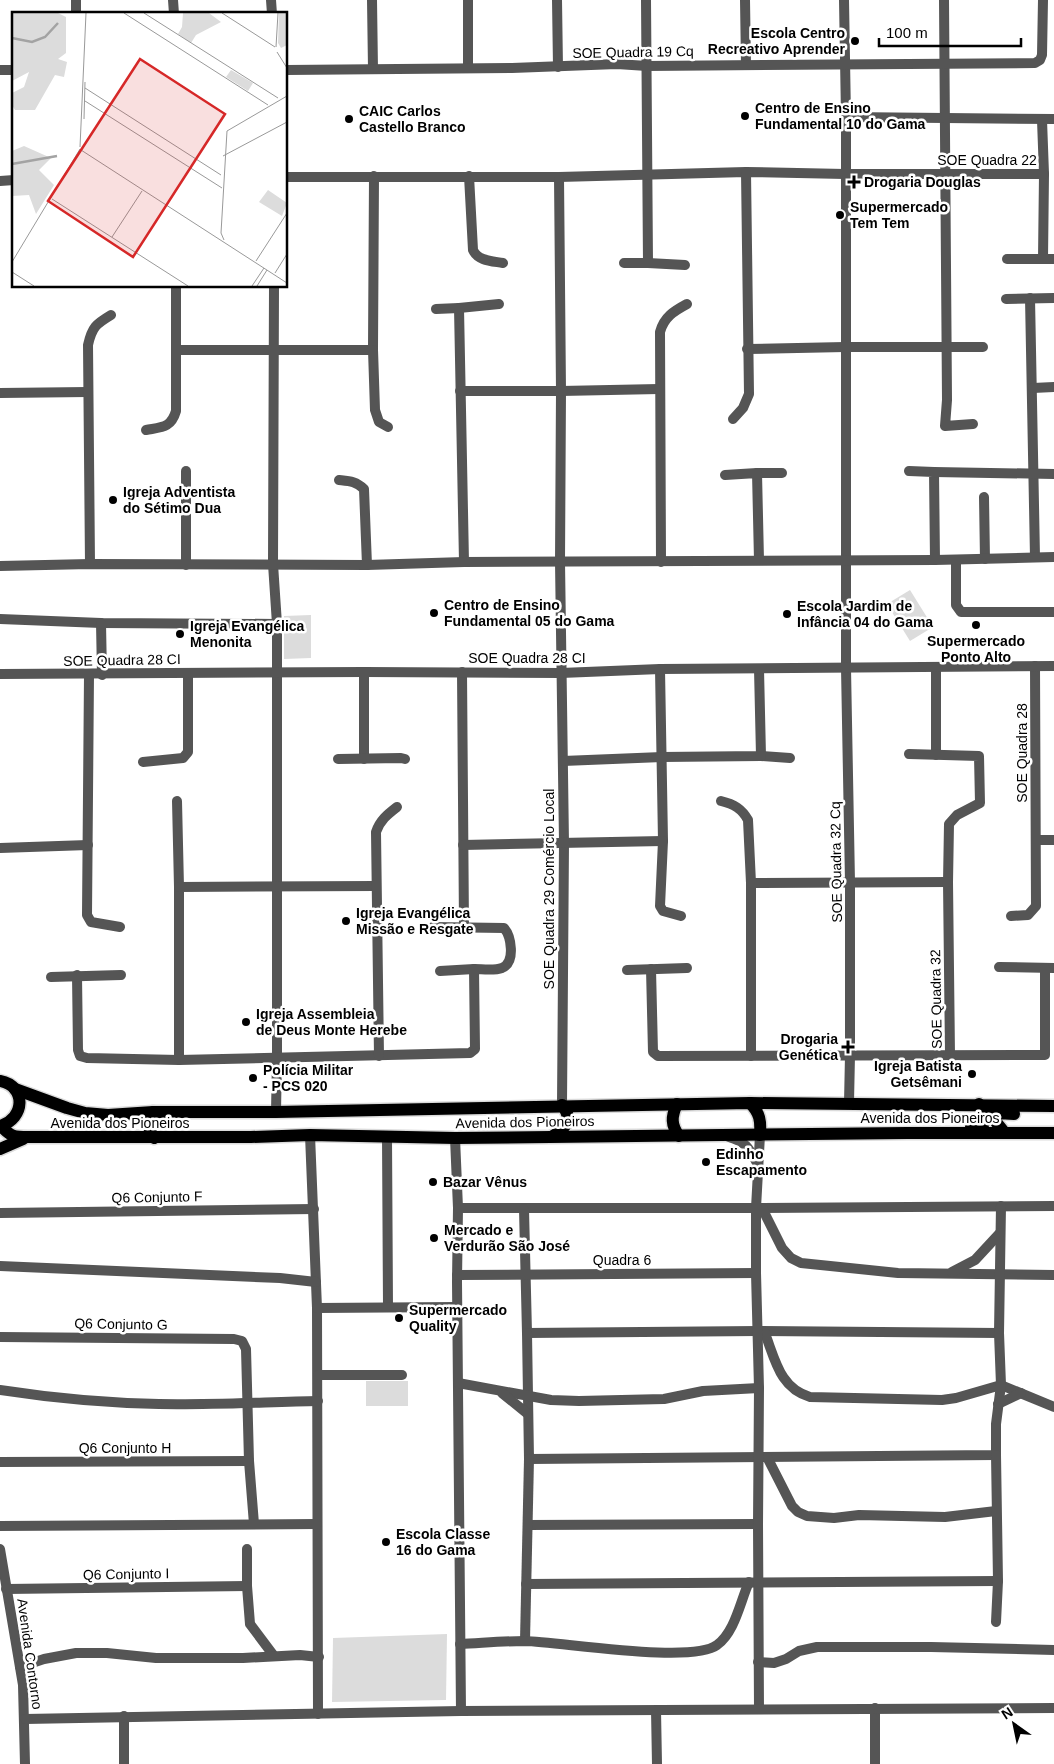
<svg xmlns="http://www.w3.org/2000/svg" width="1054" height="1764" viewBox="0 0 1054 1764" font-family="Helvetica,sans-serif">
<rect width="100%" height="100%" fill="#fff"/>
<!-- green -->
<g fill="#dcdcdc">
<polygon points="910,590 933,627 910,641 887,604"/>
<polygon points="311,615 311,658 284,659 284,616"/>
<rect x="366" y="1381" width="42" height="25"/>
<polygon points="447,1634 446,1700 332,1702 333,1638"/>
</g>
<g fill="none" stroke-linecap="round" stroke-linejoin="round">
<defs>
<g id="primary">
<path d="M0 1081C27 1086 25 1119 0 1126"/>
<polyline points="15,1089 67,1108 85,1113 108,1115 153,1112 276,1112 750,1103 1054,1106"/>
<path d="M750 1103C760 1113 761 1121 760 1135"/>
<path d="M677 1104C671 1117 671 1125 679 1136"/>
<path d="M153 1112C146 1123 148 1128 154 1138"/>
<path d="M1 1126C11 1137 14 1137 28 1137H251L310 1135 455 1138 907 1133H1054"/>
<polyline points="971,1127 982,1127 986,1118 986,1111 979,1104"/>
<polyline points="1004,1132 996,1122 996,1115 997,1113 1014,1114"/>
<path d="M553 1136C565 1129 574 1119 562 1105"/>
<polyline points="0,1149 23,1139"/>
</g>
</defs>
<!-- primary casing -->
<use href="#primary" stroke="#dbdbdb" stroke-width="15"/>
<!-- minor -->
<g stroke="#555" stroke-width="10">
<polyline points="173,0 174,14"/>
<polyline points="271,0 272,14"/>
<polyline points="372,0 373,69"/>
<polyline points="468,0 468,68"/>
<polyline points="557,0 558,67"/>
<polyline points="646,0 648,263"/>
<polyline points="745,0 746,65"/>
<polyline points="844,0 846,117 846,668 850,882 850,1055 849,1103"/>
<polyline points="944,0 947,400 945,426 973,424"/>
<polyline points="76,14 76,0"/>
<polyline points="0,70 14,70"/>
<polyline points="286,70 512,68 617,64 647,66 1035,63 1040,60 1042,55 1043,0"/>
<polyline points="846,117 1054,119"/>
<polyline points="1042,120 1044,174 1043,259"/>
<path d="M469 176 473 250C478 261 492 261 503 263"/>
<polyline points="286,177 559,177 746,172 845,174 1044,174"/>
<polyline points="559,177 561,391 560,562 564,843 562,1105"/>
<polyline points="0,181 14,180"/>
<polyline points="1007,259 1054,259"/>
<polyline points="624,263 648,263 685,265"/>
<polyline points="274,286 273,564 277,624 277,1058 276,1112"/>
<polyline points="1030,298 1035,557"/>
<polyline points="1006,299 1054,298"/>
<polyline points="459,308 499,304"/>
<polyline points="436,309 459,308 464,562"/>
<polyline points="747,349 845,347 983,347"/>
<polyline points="176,350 373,350 374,176"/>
<polyline points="373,350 375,410 379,422 388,427"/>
<polyline points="1033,388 1054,387"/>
<polyline points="460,391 561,391 659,389"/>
<polyline points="0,393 88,392"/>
<polyline points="733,419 743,408 749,394 746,172"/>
<path d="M146 430C162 427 171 428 176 411V286"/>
<polyline points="186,471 186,565"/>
<polyline points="909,471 934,472 935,560"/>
<polyline points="934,472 1054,474"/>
<polyline points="757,473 782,473"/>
<polyline points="725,475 757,473 759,560"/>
<path d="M339 480C349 481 356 481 364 489L367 565"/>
<polyline points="984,497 985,559"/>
<polyline points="956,560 956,605 961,612 1054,612"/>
<path d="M661 562 660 332C664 317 674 311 687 304"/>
<path d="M90 564 88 345C92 327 96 324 111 315"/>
<polyline points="0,619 101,623 277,624"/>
<polyline points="101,623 102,675"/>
<polyline points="936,668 936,755"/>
<polyline points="660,669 663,841 660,906 663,911 681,916"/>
<polyline points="364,672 364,759"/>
<polyline points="462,672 464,927"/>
<polyline points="89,675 87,915 91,922 120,927"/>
<polyline points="909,754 979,756 980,803 957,815 949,824 948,882 950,1055"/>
<polyline points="761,756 790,758"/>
<polyline points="338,759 401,758 405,759"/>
<polyline points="563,761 662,757 761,756 759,669"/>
<polyline points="143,762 183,758 188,752 188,673"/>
<polyline points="177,801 179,887 179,1060"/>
<path d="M721 801C734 804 742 809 748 820L751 883V1056"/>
<polyline points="1036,840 1054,840"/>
<polyline points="463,845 663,841"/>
<polyline points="0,848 88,845"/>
<polyline points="751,883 948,882"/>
<polyline points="179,887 376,886"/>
<polyline points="1011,916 1028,915 1036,906 1035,666"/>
<polyline points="999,967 1054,968"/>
<polyline points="651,969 653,1052 658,1056 1045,1055 1045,968"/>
<polyline points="627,970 687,968"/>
<polyline points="440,971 474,969"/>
<path d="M77 975 78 1050 80 1056 87 1058 179 1060 470 1053 475 1049 474 969C482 969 494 971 502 968 516 962 511 936 504 928L433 927"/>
<polyline points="51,977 121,975"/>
<path d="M379 1056 376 832C380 820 388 814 397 807"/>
<polyline points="310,1135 317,1308 318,1714"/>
<polyline points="387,1137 388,1307"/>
<polyline points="455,1138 458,1208 457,1282 461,1711"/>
<polyline points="458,1208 756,1208 1054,1206"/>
<polyline points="762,1208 782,1248 791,1258 801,1263 898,1273 1054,1275"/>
<polyline points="524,1209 527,1333 758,1331 999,1333 1001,1206"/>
<polyline points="0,1213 314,1209"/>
<polyline points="0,1266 280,1278 316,1282"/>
<polyline points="952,1272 975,1260 1000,1233"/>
<polyline points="457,1275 756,1273"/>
<polyline points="317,1308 457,1307"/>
<path d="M764 1331C775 1358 779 1388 810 1397L942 1400 956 1398 1001 1385 1054 1407"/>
<polyline points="527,1333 529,1459 996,1455 996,1424 1001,1385 999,1333"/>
<polyline points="0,1337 234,1339 242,1341 246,1349 249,1461 254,1524"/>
<polyline points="318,1375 402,1375"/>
<polyline points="458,1383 551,1400 579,1401 664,1399 703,1391 759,1388"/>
<path d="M0 1390C52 1398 106 1403 159 1404 212 1405 265 1402 318 1401"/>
<polyline points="502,1393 528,1414"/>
<polyline points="998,1404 1021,1393"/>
<polyline points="767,1457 792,1506 798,1512 807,1516 834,1518 859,1515 945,1517 996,1511"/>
<polyline points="0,1462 249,1461"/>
<polyline points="528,1525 758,1524"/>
<polyline points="0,1526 317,1524"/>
<polyline points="247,1549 247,1586 250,1624 274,1656"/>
<polyline points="526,1584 998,1581"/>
<polyline points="6,1589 247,1586"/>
<polyline points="996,1622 998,1581 996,1455"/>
<polyline points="525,1641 529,1459"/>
<path d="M460 1644C482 1643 503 1641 525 1641 562 1642 692 1664 717 1645 735 1632 740 1602 749 1582"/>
<polyline points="758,1662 774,1663 786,1659 799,1651 817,1647 931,1647 1054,1650"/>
<polyline points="20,1667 44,1659 76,1653 107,1653 156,1658 243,1658 300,1655 319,1657"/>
<polyline points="656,1710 657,1764"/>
<polyline points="124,1716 124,1764"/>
<polyline points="875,1764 875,1708"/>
</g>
<!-- tertiary -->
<g stroke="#555" stroke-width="10">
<polyline points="0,566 90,564 367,565 464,562 935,560 1054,557"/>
<polyline points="0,674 364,672 561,673 660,669 1054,666"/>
<path d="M729 1137C746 1142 749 1148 757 1163"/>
<polyline points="0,1549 23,1685 25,1764"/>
<polyline points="759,1709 758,1524 759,1388 756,1273 756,1208 760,1135"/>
<polyline points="25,1719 461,1711 1054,1708"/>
</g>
<!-- primary -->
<use href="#primary" stroke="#000" stroke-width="12"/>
</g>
<!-- markers -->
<g fill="#000" stroke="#fff" stroke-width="2">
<circle cx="855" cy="41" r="5"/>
<circle cx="745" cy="116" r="5"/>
<circle cx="349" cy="119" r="5"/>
<path d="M851.5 174.5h5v5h5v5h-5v5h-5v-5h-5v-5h5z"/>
<circle cx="840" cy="215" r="5"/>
<circle cx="113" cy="500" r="5"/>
<circle cx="434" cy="613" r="5"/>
<circle cx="787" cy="614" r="5"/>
<circle cx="976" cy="625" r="5"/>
<circle cx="180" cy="634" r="5"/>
<circle cx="346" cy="921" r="5"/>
<circle cx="246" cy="1022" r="5"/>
<path d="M845.5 1039.5h5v5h5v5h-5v5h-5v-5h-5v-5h5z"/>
<circle cx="972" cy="1074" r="5"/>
<circle cx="253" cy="1078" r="5"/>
<circle cx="706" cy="1162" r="5"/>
<circle cx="433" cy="1182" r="5"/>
<circle cx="434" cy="1238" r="5"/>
<circle cx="399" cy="1318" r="5"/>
<circle cx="386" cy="1542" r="5"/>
</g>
<g text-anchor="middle" stroke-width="5" stroke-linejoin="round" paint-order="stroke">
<!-- poi labels -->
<g font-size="14" font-weight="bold" fill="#000" stroke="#fff" text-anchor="start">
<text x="845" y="38" text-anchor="end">Escola Centro<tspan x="845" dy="16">Recreativo Aprender</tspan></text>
<text x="755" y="113">Centro de Ensino<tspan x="755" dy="16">Fundamental 10 do Gama</tspan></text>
<text x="359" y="116">CAIC Carlos<tspan x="359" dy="16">Castello Branco</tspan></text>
<text x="864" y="187">Drogaria Douglas</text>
<text x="850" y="212">Supermercado<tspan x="850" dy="16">Tem Tem</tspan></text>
<text x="123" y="497">Igreja Adventista<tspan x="123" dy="16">do Sétimo Dua</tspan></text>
<text x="444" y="610">Centro de Ensino<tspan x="444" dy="16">Fundamental 05 do Gama</tspan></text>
<text x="797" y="611">Escola Jardim de<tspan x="797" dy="16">Infância 04 do Gama</tspan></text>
<text x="190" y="631">Igreja Evangélica<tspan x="190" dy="16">Menonita</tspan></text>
<text x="976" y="646" text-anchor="middle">Supermercado<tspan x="976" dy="16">Ponto Alto</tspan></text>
<text x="356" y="918">Igreja Evangélica<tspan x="356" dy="16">Missão e Resgate</tspan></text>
<text x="256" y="1019">Igreja Assembleia<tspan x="256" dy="16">de Deus Monte Herebe</tspan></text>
<text x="838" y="1044" text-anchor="end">Drogaria<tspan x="838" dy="16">Genética</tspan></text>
<text x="962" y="1071" text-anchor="end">Igreja Batista<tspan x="962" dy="16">Getsêmani</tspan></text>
<text x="263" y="1075">Polícia Militar<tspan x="263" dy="16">- PCS 020</tspan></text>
<text x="716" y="1159">Edinho<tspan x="716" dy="16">Escapamento</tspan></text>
<text x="443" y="1187">Bazar Vênus</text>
<text x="444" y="1235">Mercado e<tspan x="444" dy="16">Verdurão São José</tspan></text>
<text x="409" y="1315">Supermercado<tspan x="409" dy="16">Quality</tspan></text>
<text x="396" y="1539">Escola Classe<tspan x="396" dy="16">16 do Gama</tspan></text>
</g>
<!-- street labels -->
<g font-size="14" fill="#000" stroke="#fff">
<text transform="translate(633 52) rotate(-1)" y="5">SOE Quadra 19 Cq</text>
<text x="987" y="165">SOE Quadra 22</text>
<text x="527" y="663">SOE Quadra 28 CI</text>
<text transform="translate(122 660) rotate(-1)" y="5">SOE Quadra 28 CI</text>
<text transform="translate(1022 753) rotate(-90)" y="5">SOE Quadra 28</text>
<text transform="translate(836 862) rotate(-91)" y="5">SOE Quadra 32 Cq</text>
<text transform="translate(549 889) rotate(-90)" y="5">SOE Quadra 29 Comércio Local</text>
<text transform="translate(936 999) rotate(-91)" y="5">SOE Quadra 32</text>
<text x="930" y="1123">Avenida dos Pioneiros</text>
<text transform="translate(525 1122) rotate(-1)" y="5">Avenida dos Pioneiros</text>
<text x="120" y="1128">Avenida dos Pioneiros</text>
<text transform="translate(157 1197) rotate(-1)" y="5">Q6 Conjunto F</text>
<text x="622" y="1265">Quadra 6</text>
<text transform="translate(121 1324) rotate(1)" y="5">Q6 Conjunto G</text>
<text x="125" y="1453">Q6 Conjunto H</text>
<text transform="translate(126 1574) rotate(-1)" y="5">Q6 Conjunto I</text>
<text transform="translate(30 1654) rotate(82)" y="5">Avenida Contorno</text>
</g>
</g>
<!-- overview -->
<g transform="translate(12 12)">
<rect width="275" height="275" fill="#fff"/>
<path d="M0 1H46L54 5V41L46 47 55 50 52 65 43 63 23 98H3L0 93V81L12 75 17 60 0 69ZM171 1H197L209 10 184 23 179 31 166 22 170 15ZM267 1H275V33L269 36 266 31ZM219 58 241 71 236 79 214 65ZM12 134 39 146 27 158 42 173 24 202 17 183 0 184V139ZM256 178 275 191 270 204 247 190Z" fill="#dcdcdc"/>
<path fill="none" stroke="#a3a3a3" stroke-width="2.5" d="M0 26 20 30 33 25 46 11M0 152 45 144"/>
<path fill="none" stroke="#999" stroke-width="1" d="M112 1 256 93M132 1 266 86M210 1 263 35M264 35 266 1M265 40 275 56M73 76 209 163M73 89 210 176M72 107 73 70M68 135 74 1M69 138 275 271M211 144 275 110M40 187 176 274M100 225 130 179M212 228 209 221 215 119 275 84M244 249 275 201M0 250 68 137M0 260 22 274M263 261 275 242M240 274 252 256M245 274 255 258"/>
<path fill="#d62828" fill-opacity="0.15" stroke="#d62828" stroke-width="2.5" d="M128 47 213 102 121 245 36 189Z"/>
<rect width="275" height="275" fill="none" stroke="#000" stroke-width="2.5"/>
</g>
<!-- north arrow -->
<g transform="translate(1014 1724) rotate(327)" stroke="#ffffff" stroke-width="4" paint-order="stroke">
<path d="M0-4L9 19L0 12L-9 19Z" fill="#000000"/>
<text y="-8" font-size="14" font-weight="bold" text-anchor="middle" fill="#000000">N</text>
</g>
<!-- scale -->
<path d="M879 38v8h142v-8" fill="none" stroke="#000000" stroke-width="2.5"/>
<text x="886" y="38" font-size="15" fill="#000000" stroke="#ffffff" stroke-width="4" paint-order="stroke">100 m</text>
</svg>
